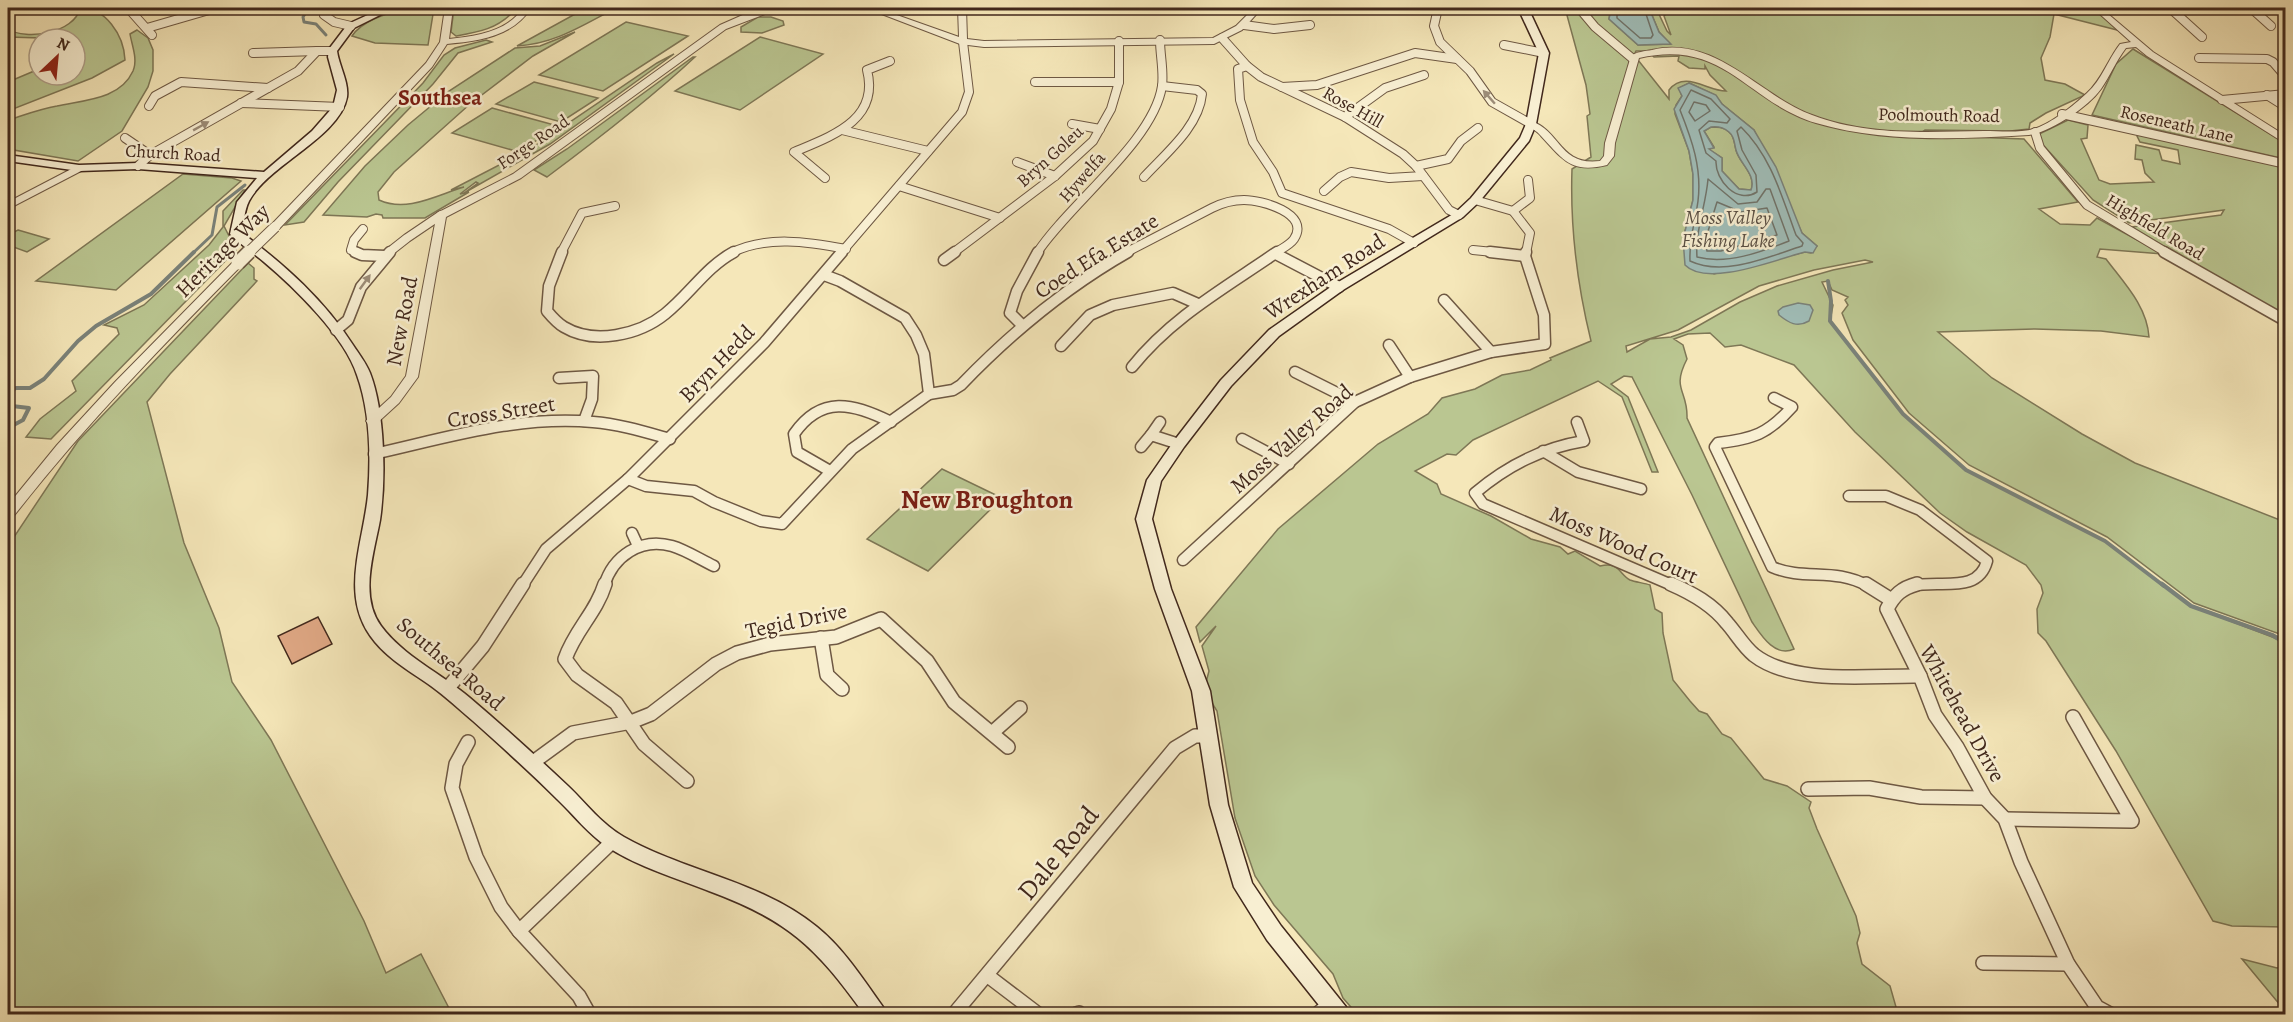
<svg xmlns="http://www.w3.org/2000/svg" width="2293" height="1022" viewBox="0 0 2293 1022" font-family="Alegreya,serif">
<rect width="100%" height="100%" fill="#f5e7b9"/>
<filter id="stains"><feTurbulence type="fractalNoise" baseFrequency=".00333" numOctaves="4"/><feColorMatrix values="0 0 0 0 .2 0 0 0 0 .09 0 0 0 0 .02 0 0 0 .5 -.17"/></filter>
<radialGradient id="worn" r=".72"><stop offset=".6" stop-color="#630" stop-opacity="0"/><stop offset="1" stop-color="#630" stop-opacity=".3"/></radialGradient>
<!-- green -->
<g fill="#bac691" stroke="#7e7756" stroke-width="1.5" fill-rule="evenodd">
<path d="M80 8C105 7 124 35 125 60L92 78 8 111V82L39 69V75H75V39L8 37V29C26 41 75 33 80 8Z"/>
<path d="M406 8H434L428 45 375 43 352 36C362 20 389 13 406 8Z"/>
<path d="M454 8H512L514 11C497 29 479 32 456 36L451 32Z"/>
<path d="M586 8H616C583 25 555 44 517 46Z"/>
<path d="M1565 8H1611L1609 19 1638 45 1670 44 1659 32 1649 8H1656L1667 31 1671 35 1664 16 1669 11 1667 8H2094L2121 31 2054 14 2050 37 2041 58 2045 80 2065 84 2085 95 2046 113 2030 123 2029 129 2010 131 1925 130 1918 135 2024 139 2078 202 2039 209 2060 224 2090 225 2097 218 2163 254 2100 249 2097 257 2106 259C2124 283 2147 306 2149 337L2101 331 2035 329 1938 332 1992 378 2082 434 2135 463 2285 522V636L2194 603 2107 537 1969 465 1909 413 1853 340 1842 313 1848 305 1845 300 1848 297 1832 290 1828 281 1822 282 1833 305 1830 321 1839 333 1903 414 1966 470 2105 541 2191 606 2275 638 2285 644V927L2232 926 2213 921 2116 751 2046 641 2038 633 2037 609 2043 593 2041 585 2026 565 1967 532 1940 513 1855 432 1794 365 1741 345 1725 347 1710 333 1688 334 1674 339 1683 345 1687 359C1671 390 1688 390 1687 418L1794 649C1775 658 1761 635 1752 622L1692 495 1632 377 1624 376 1611 384 1628 397 1658 472H1652L1622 397 1598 381 1473 440 1456 455 1447 454 1415 471 1437 484 1441 494 1491 516 1531 539 1560 547 1568 554 1575 551 1600 566C1619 561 1619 574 1630 580 1635 582 1644 583 1650 585L1655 609 1662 613 1663 633 1673 680 1690 701 1699 711 1707 714 1722 734 1731 738 1764 779 1787 786 1811 802 1809 808 1817 829 1856 916 1860 933 1857 943 1862 964 1890 986 1898 1014H1357L1343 998 1333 974 1274 905 1255 876 1235 818 1217 711 1204 690 1209 671 1202 646 1216 626 1200 642 1196 627 1278 529 1378 444 1428 414 1442 398 1475 389 1502 375 1530 370 1551 360 1550 358 1591 341C1577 284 1570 228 1572 169L1591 157 1587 116 1590 114 1586 85ZM1636 51H1648L1654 57 1679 56 1678 61 1689 68 1705 69V66L1710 75 1726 91C1707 91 1685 70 1669 90V99L1634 55ZM1689 83 1715 95 1722 104 1754 130 1802 233 1817 246 1811 253 1805 252 1714 274 1683 239 1693 200V174L1689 151 1675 114 1676 105 1682 96 1679 88ZM1865 260 1873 262 1833 270 1777 286 1740 302 1691 330 1671 337 1650 339 1627 352 1626 346 1678 330 1759 286 1814 270Z"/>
<polygon points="758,17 771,17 783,21 784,25 762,33 741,32 741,27"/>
<polygon points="626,22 688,36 603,91 539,75"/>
<path d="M137 30 148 38 153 50V71L148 87 122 131 78 161 8 149V120C24 115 40 109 57 106 83 100 120 100 133 71 138 59 132 46 130 34Z"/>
<path d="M575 32 533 56 470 104 394 172 378 192 379 200C407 213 437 195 464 187L451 190 530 149 657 63 674 54 550 144 464 193 478 183 476 182 460 194 469 192 425 218H383L382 215 376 214 367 217 323 215 365 166 408 125 449 91 515 48 540 46Z"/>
<polygon points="760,37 823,54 740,110 675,91"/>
<polygon points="486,40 492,42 458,53 433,84 338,182 304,222 285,225 423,83 444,55 455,48"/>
<polygon points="2133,49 2285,143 2285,159 2092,115 2116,64"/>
<path d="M693 57H695C649 100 598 139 547 177L534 170 567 149Z"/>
<polygon points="534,82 598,98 561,122 496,104"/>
<polygon points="492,108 558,126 519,152 452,133"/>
<polygon points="2068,120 2088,125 2087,138 2081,139 2099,180 2110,184 2154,182 2145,173 2142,160 2135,159 2136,145 2159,150 2162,160 2180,164 2178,150 2140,142 2137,136 2139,135 2285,166 2285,318 2132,227 2221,215 2224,210 2129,223 2093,200 2035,136"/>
<path d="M1711 127C1718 127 1724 127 1729 132 1735 137 1734 143 1736 150 1739 163 1757 175 1751 190L1739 189 1722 171V158L1708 149 1714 147 1704 131Z"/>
<polygon points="183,174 232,178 241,181 116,290 36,281"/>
<polygon points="243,190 245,190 224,226 236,250 51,439 26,437 40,419 76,391 72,381 119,334 117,328 104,325 144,305 209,245 223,227 223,211"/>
<polygon points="18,230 49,239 27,252 8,245 8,235"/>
<polygon points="248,263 254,268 254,279 257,281 170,374 147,402 184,543 219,628 232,682 271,740 364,921 386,973 421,954 452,1014 8,1014 8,546 78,441"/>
<polygon points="942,469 1002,498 928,571 867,539"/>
<polygon points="2242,959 2277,968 2285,966 2285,1011"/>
</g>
<!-- water -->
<g fill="#a0beb9" stroke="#7a827a" stroke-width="1.5" fill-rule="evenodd">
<polygon points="1611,8 1649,8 1659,32 1671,44 1638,45 1609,19"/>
<path d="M1689 83 1716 95 1722 104 1754 130 1776 167 1802 233 1817 246 1813 253 1805 252C1777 259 1707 288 1685 265L1683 239 1693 200V174L1689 151 1674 109 1682 96 1678 88ZM1711 127C1718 126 1723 127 1729 132 1735 137 1734 143 1736 150 1739 163 1757 175 1751 190L1739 189 1722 171V158L1709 149 1714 148 1704 131Z"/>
<path d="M1798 303 1810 305 1813 310 1809 321C1797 328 1789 323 1779 315L1778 311 1783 307Z"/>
</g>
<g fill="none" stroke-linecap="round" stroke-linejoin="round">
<!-- shore -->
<g stroke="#70736a" stroke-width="1.5">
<polyline points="1617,8 1617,18 1640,38 1651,38 1653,35 1644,8"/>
<path d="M1691 90 1711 99 1730 119 1727 123 1709 121 1699 130 1706 153 1716 161C1715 180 1737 205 1757 192L1756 175 1742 150 1737 131 1741 127C1771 156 1782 197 1796 235L1803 243 1802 246C1768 257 1724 277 1690 261 1689 238 1695 223 1698 201 1702 168 1692 140 1680 110Z"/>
<polygon points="1694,102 1706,105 1710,111 1695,121 1689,112"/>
<path d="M1708 179 1738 204 1757 202 1766 189H1770L1789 241C1761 252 1727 265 1697 257 1695 231 1706 205 1708 179Z"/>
<polygon points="1717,202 1741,212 1767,208 1777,235 1721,251 1707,251 1705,241"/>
</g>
<!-- stream-far2 -->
<g stroke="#7a827a" stroke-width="3">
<polyline points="309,8 303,17 304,22 316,24 326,35"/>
<polyline points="193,253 212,235 217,207 245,185"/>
</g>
<!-- stream-far1 -->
<g stroke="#7a827a" stroke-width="4">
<polyline points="1828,281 1831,301 1830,321 1903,414 1966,470 2105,541 2164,586"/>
<polyline points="8,392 16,388 30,388 44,379 78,341 96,326 151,294 194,252"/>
<polyline points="8,401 12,406 29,408 23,420 8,428"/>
</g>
<!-- stream -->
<polyline stroke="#7a827a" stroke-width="4.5" points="2162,584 2191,606 2272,635 2286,643"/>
</g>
<!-- building -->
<polygon fill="#e1a986" stroke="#41281c" stroke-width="1.5" points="318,617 332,644 292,664 278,636"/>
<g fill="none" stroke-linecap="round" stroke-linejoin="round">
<defs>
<g id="minor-far2">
<polyline points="128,8 152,35"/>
<polyline points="327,8 324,15 334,22 351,26"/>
<polyline points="1071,8 1114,8"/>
<polyline points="1438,8 1434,26 1440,42 1470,71 1492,102 1531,124"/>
<polyline points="1579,8 1595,27 1633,59"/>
<polyline points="2170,8 2202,37"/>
<polyline points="2250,8 2286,10"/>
<polyline points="2251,8 2271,26"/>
<polyline points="1244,25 1274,29 1310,25"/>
<polyline points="147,28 216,8"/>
<polyline points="1222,38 1247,66 1261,77 1345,117 1403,154 1416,166 1449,210 1459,215"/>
<polyline points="1504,45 1544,53"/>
<polyline points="253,53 317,51"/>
<polyline points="2199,58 2267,59 2273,62 2286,77"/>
<polyline points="1247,66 1238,69 1240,100 1253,142 1273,172 1282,193 1389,229 1414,243"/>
<polyline points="1035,82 1119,82"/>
<polyline points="1282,87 1317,85 1415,53 1457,59"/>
<polyline points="2267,95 2286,107"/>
<polyline points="2222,100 2286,94"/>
<polyline points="241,103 340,107"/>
<polyline points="149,106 155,96 181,82 268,88"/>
<polyline points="2062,114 2286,164"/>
<polyline points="1345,117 1385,88 1424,75"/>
<polyline points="1072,124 1100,129"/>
<polyline points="842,130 928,151"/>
<polyline points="2035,132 2040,148 2087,205 2167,253"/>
<polyline points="125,138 150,155"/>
<polyline points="1017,162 1055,176"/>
<polyline points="138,166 150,155 298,71 317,51 332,51"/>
<polyline points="1416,166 1448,159 1461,141 1478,128"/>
<path d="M1144 177C1165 154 1199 127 1202 94L1197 90 1162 86"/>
<path d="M825 178 794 152C832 136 880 120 867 70L890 61"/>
<polyline points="899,186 1000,218"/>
<polyline points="1324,191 1340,177 1351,172 1389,178 1423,176"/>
<polyline points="1475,200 1513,211 1530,198 1528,180"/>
<polyline points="1513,211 1530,233 1526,253"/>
<polyline points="1473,250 1503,253"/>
<polyline points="359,253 351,250 354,240 363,229"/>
<polyline points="388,253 407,238 441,215"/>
<polyline points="561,253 582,213 615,206"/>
<path d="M731 253C766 235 809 242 846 249"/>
<polyline points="841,253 962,112 969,92 963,42"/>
<polyline points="953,253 1055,176 1093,141 1111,109 1119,82 1119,41"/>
<path d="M1037 253C1069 204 1154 141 1162 86 1164 71 1160 55 1160 40"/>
<path d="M1125 253 1212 208C1222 203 1232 200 1244 200 1261 200 1311 213 1294 239 1290 245 1281 249 1275 253"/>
</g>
<g id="minor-far1">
<polyline points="355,252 362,255 385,256"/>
<path d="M562 252 549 286 547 311C552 317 557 323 564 327 594 345 639 335 665 314 690 294 706 267 734 252"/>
<polyline points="1490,252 1525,256"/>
<polyline points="2164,252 2286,321"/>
<polyline points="1276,254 1339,287"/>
<polyline points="944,260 955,252"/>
<polyline points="1444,300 1491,352"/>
<polyline points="1022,325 1010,313 1017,291 1038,252"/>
<polyline points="336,330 348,320 361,287 390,252"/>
<polyline points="1389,345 1410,377"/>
<polyline points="1061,346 1090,315 1113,305 1173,293 1198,304"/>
<path d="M1132 367C1172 317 1225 288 1277 252"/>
<polyline points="1295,372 1355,402"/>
<polyline points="559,378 593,376 592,399 584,421"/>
<path d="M929 394 953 390 961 385C1011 333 1065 288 1128 252"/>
<path d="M1774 398 1792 407C1768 434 1753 439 1718 443L1715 447 1772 567C1805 581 1834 567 1868 586"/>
<polyline points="1160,422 1151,435 1179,444"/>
<path d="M1577 422 1584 441C1542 448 1508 465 1475 493L1483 504 1674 586"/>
<polyline points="1242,439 1289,464"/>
<polyline points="1141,447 1151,435"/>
<polyline points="1543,451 1578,472 1641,489"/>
<path d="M374 454C446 438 519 415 593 422 619 424 645 432 670 439"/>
<path d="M830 471 797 452 794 434C821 395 853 403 891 422"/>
<polyline points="628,479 646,486 694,491 714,502 761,521 782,524 852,449 929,394 924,354 916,335 905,318 840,281 824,275"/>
<path d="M1849 496H1886L1920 510 1987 561C1978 595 1939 579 1912 586"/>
<polyline points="632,533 638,546"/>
<polyline points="1183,560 1355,402 1410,377 1491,352 1545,344 1544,315 1525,256 1526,252"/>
<polyline points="522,586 546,549 628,479 764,343 842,252"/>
<path d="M604 586C613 556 641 537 672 546 686 550 701 560 714 566"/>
</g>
<g id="minor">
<path d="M605 584C596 613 575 630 565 659L577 675 616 703 644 744 687 781"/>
<path d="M1671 584C1692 593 1712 604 1727 623 1736 633 1743 646 1754 655 1794 686 1871 675 1920 676"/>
<polyline points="1866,584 1890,599"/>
<path d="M1917 584C1902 588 1894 595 1887 609L1920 676 1935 715 1957 747 1985 798 2005 819 2021 862 2068 964 2097 1007 2110 1014"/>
<polyline points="821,638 827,675 842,689"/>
<polyline points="447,689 483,646 523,584"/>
<polyline points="993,732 1020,708"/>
<polyline points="468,742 456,764 452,788 476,857 501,907 519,931"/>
<polyline points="532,763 573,733 631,722 651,714 716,664 737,653 770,644 836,637 881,619 927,661 954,702 1008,747"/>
<polyline points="1808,789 1869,788 1921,797 1985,798"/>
<polyline points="2005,819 2132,821 2073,717"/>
<polyline points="1983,963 2068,964"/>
<polyline points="988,976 1038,1014"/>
<polyline points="589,1014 579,996 519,931 613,841"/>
<polyline points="954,1014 1175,748 1195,736 1208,736"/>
<polyline points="1076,1014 1079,1013"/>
<polyline points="1317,1014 1330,1004"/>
</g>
<g id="tertiary">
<path d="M445 8H453L449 39C476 36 507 32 523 8H531C512 37 479 41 447 44L432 67 279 229H271V225L426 63 440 42Z"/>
<polygon points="769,8 781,8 726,29 521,178 446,217 418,377 399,403 376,424 368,424 366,421 368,418 391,397 406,376 437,213 513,174 720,25 745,14"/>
<polygon points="866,8 877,8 959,37 958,8 966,8 967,39 984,41 1213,38 1236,26 1254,8 1262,8 1242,30 1214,44 984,47 960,44"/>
<path d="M2093 8H2101L2153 52 2286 136V144L2147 56 2136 47 2126 48C2116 61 2110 76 2101 89 2088 107 2051 132 2029 135 1959 139 1884 143 1816 123 1746 102 1725 38 1639 58L1615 143 1614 156 1607 165C1570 174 1563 159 1541 136 1537 131 1531 128 1526 124L1531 121C1561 131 1559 166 1600 161L1604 156 1605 143 1631 56C1636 52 1645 51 1652 50 1716 35 1758 95 1812 115 1866 136 1927 132 1984 131 1999 131 2019 133 2034 129 2052 123 2073 106 2087 93 2102 80 2108 59 2120 44L2131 42Z"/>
<polygon points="79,165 84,168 83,170 8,209 8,202"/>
<path d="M238 260 243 263 242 265C162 346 83 427 13 517L8 519V505L57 445 115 382 234 261Z"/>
</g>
<g id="secondary">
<path d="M383 8H394L354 28 337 51C339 66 349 82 347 97 340 137 268 165 249 201 244 211 244 222 242 233 285 265 324 300 353 345 359 354 366 363 370 373 385 412 386 479 380 520 374 553 359 596 381 626 403 656 442 674 470 698 503 726 536 756 568 786 586 803 602 825 624 837 686 872 761 881 817 927 844 949 863 979 883 1007L886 1014H864C816 947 788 920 709 891 676 878 639 867 609 848 589 835 574 815 557 799 530 772 501 746 473 721 459 709 445 696 431 686 411 672 390 660 375 642 338 598 363 545 368 495 371 457 370 411 357 375 345 337 294 287 264 262 253 253 240 244 230 234L237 202 257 178 138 169 79 171 8 161V155L79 165 138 163 264 172 312 131 333 107 337 90 328 57 329 49 348 24Z"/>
<polygon points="1518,8 1528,8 1549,53 1536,124 1529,141 1479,202 1463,217 1343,290 1279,336 1231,386 1184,447 1161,481 1152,519 1171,589 1210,691 1228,805 1252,883 1281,926 1346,1007 1349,1014 1326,1014 1267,940 1234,887 1210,805 1192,691 1155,589 1136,519 1147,480 1174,441 1221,380 1269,330 1335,284 1455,213 1471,198 1520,138 1526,124 1539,53"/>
</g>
</defs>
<!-- minor-far2 casing -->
<use href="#minor-far2" stroke="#6e5843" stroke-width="10"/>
<!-- minor-far1 casing -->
<use href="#minor-far1" stroke="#6e5843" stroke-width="13"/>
<!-- minor casing -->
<use href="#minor" stroke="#6e5843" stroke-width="16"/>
<!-- tertiary casing -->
<use href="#tertiary" stroke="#6e5843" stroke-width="2"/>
<!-- secondary casing -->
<use href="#secondary" stroke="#41281c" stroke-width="3"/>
<!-- minor-far2 -->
<use href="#minor-far2" stroke="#f8efd2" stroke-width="8"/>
<!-- minor-far1 -->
<use href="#minor-far1" stroke="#f8efd2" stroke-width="10"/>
<!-- minor -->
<use href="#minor" stroke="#f8efd2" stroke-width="13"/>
<!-- tertiary -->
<use href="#tertiary" fill="#f8efd2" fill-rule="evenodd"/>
<!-- secondary -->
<use href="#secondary" fill="#f8efd2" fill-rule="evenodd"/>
<defs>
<polyline id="tertiary-bridge-far1" points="248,253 275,227"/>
<polyline id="tertiary-bridge" points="238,263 249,252"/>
</defs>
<!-- tertiary-bridge-far1 casing -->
<use href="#tertiary-bridge-far1" stroke="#6e5843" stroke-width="12" stroke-linecap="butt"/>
<!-- tertiary-bridge casing -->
<use href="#tertiary-bridge" stroke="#6e5843" stroke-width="16" stroke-linecap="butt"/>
<!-- tertiary-bridge-far1 -->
<use href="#tertiary-bridge-far1" stroke="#f8efd2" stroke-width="10"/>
<!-- tertiary-bridge -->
<use href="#tertiary-bridge" stroke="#f8efd2" stroke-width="13"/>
</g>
<!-- one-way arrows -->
<defs><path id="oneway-solid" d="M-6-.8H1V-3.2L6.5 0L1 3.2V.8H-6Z" transform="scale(1.5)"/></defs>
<g fill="#9c8c77">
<use href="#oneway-solid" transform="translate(1489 97) rotate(-131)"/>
<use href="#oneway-solid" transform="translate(201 126) rotate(-29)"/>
<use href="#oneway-solid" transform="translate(365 282) rotate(-54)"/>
</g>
<g text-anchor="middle" stroke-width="5" stroke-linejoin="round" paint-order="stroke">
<!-- far-street labels -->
<g font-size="18" fill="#41281c" stroke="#f8efd2">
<text transform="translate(1353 107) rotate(29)" y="6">Rose Hill</text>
<text transform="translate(1939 115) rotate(1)" y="6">Poolmouth Road</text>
<text transform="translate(2177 124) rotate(13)" y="6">Roseneath Lane</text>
<text transform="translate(533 142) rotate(-34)" y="6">Forge Road</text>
<text transform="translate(173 153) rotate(3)" y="6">Church Road</text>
<text transform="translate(1050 156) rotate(-42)" y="6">Bryn Goleu</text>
<text transform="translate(1082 177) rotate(-49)" y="6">Hywelfa</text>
<text transform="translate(2155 227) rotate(31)" y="6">Highfield Road</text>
</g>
<!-- far-water labels -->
<g font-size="20" font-style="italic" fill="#594e43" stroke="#f8efd2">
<text x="1728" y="224">Moss Valley<tspan x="1728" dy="23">Fishing Lake</tspan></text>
</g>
<!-- far-quarter labels -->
<g font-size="22" font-weight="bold" fill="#7a1f14" stroke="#f8efd2">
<text x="440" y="105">Southsea</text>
</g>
<!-- street labels -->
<g font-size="22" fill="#41281c" stroke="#f8efd2">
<text transform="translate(222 250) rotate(-45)" y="8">Heritage Way</text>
<text transform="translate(1096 255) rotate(-32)" y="8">Coed Efa Estate</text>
<text transform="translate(1324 276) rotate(-33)" y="8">Wrexham Road</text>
<text transform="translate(401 321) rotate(-79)" y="8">New Road</text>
<text transform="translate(716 363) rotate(-46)" y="8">Bryn Hedd</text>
<text transform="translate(501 411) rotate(-9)" y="8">Cross Street</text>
<text transform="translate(1291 438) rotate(-41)" y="8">Moss Valley Road</text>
<text transform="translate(1624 544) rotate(24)" y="8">Moss Wood Court</text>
<text transform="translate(796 620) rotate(-12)" y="8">Tegid Drive</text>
<text transform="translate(451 663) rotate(40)" y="8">Southsea Road</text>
<text transform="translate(1963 713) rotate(61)" y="8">Whitehead Drive</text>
</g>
<!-- quarter labels -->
<g font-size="26" font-weight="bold" fill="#7a1f14" stroke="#f8efd2">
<text x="987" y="508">New Broughton</text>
</g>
<!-- near-street labels -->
<g font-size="27" fill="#41281c" stroke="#f8efd2">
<text transform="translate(1058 853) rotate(-51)" y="9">Dale Road</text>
</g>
</g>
<!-- margin -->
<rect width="2293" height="1022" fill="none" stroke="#f5e7b9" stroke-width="30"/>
<rect x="9" y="9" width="2275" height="1004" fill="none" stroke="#41281c" stroke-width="3"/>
<rect x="15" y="15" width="2263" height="992" fill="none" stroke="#41281c" stroke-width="1.5"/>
<!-- north arrow -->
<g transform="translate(57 57) rotate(26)"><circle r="28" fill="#f8efd2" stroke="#af9f89" stroke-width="1.5"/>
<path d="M0-4.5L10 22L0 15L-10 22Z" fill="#8f2418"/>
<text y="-9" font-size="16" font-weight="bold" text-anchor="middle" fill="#41281c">N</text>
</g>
<rect width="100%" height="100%" filter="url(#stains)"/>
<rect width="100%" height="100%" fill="url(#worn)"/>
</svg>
